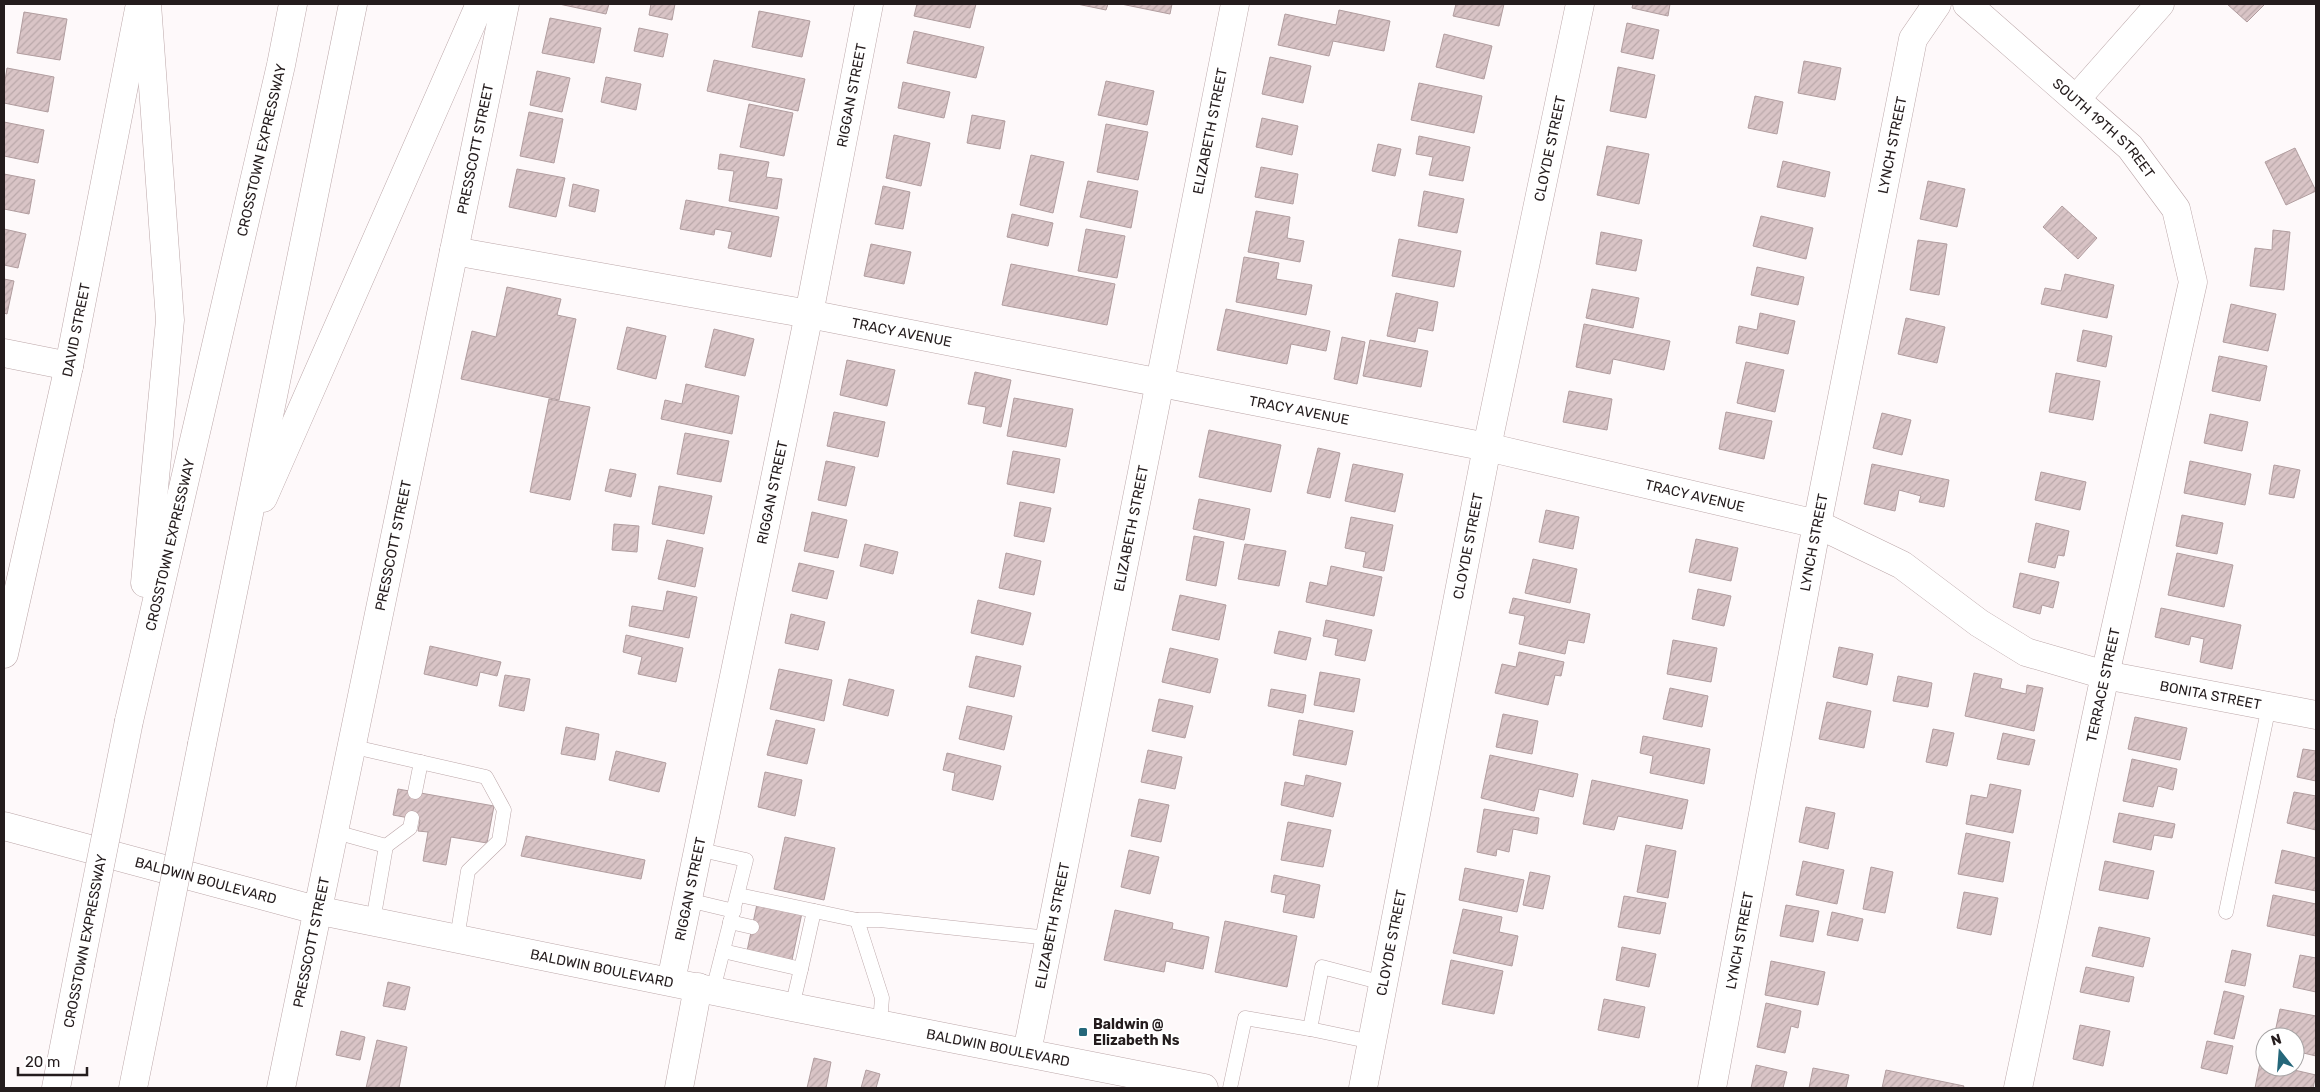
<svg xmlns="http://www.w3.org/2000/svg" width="2320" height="1092" viewBox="0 0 2320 1092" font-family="Rubik,sans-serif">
<defs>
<pattern id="building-hatch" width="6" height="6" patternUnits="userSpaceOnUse" patternTransform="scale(1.25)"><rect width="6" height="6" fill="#d9c4c6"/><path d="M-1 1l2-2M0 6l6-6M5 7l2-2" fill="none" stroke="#baa8aa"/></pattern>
</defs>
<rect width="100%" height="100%" fill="#fef9fa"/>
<!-- building -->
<g fill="url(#building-hatch)" stroke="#b19d9f">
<polygon points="559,4 609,4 606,14"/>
<polygon points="651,4 675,4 672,20 649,15"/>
<polygon points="917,4 976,4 970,28 914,16"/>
<polygon points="1077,4 1108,4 1106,10"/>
<polygon points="1121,4 1172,4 1170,14"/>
<polygon points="1456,4 1504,4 1499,26 1453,16"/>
<polygon points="1633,4 1670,4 1668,16 1632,8"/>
<polygon points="2227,4 2265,4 2247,22"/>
<polygon points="1339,10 1390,21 1384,51 1333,41 1329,56 1278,45 1285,14 1336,25"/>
<polygon points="759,11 810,21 802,57 752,47"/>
<polygon points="24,12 67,19 60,60 17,53"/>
<polygon points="550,18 601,28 594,63 542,53"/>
<polygon points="1627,23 1659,30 1653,59 1621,52"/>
<polygon points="639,28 668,34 663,57 634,51"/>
<polygon points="914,31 984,47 976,78 907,63"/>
<polygon points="1444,34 1492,46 1484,79 1436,67"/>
<polygon points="1270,57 1311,66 1303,103 1262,94"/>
<polygon points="714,60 805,79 798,111 707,91"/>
<polygon points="1804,61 1841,68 1835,100 1798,93"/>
<polygon points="1618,67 1655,75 1646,118 1610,111"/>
<polygon points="7,68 54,77 48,112 4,103 4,87"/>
<polygon points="537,71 570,78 562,112 530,105"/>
<polygon points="606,77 641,84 636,110 601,102"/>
<polygon points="1106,81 1154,91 1147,125 1098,115"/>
<polygon points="903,82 950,92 944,118 898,108"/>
<polygon points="1419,83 1482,96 1474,133 1411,120"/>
<polygon points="1755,96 1783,102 1777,134 1748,128"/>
<polygon points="749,104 793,113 784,156 740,147"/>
<polygon points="529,112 563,119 554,163 520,156"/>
<polygon points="972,115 1005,121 1000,149 967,143"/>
<polygon points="1262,118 1298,126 1292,155 1256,147"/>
<polygon points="4,122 44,130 38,163 4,156"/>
<polygon points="1106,124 1148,132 1138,180 1097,172"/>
<polygon points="894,135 930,143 921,186 886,178"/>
<polygon points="1419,136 1470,147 1463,181 1429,175 1433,157 1416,154"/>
<polygon points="1378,144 1401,149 1395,176 1372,171"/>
<polygon points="1607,146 1649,154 1639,204 1597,195"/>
<polygon points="2295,148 2316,191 2286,205 2265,162"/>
<polygon points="720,154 769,162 766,177 782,179 777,209 729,201 734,171 718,169"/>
<polygon points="1031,155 1064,162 1053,213 1020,205"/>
<polygon points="1783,161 1830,172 1825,197 1777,187"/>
<polygon points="1261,167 1298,174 1293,204 1255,197"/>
<polygon points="517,169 565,178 556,217 509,207"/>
<polygon points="4,174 35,180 29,214 4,209"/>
<polygon points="1088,181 1138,191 1131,228 1080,217"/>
<polygon points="1928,181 1965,189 1957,227 1920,219"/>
<polygon points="573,184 599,190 595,212 569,206"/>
<polygon points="883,186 910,192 903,229 875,224"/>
<polygon points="1424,191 1464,199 1457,233 1418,226"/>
<polygon points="686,200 779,217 771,257 728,248 732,232 715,229 714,235 680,229"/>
<polygon points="2062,206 2097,238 2078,259 2043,227"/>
<polygon points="1256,211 1290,217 1287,238 1304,241 1300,262 1248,252"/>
<polygon points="1012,214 1053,223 1048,246 1007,237"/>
<polygon points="1761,216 1813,228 1806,259 1753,246"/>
<polygon points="4,229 26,234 18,268 4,265"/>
<polygon points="1086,229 1125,236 1117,278 1078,271"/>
<polygon points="2273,230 2290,232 2284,290 2250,286 2255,248 2272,250"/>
<polygon points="1601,232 1642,240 1636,271 1596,264"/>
<polygon points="1399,239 1461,251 1454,287 1392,276"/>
<polygon points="1918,240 1947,244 1939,295 1910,290"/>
<polygon points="871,244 911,252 904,284 864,276"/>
<polygon points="1244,257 1279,263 1276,279 1312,285 1306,315 1236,302"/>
<polygon points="1011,264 1115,284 1107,325 1002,305"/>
<polygon points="1757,267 1804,277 1798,305 1751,295"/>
<polygon points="2065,274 2114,285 2107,318 2041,304 2045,288 2061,291"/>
<polygon points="4,279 14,281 7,314 4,313"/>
<polygon points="507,287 561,299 557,315 576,319 559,400 461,379 472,331 496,337"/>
<polygon points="1592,289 1639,298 1633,328 1586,318"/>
<polygon points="1396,293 1438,302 1433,331 1418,328 1415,342 1387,336"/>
<polygon points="2231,304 2276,314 2268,351 2223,342"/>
<polygon points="1226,309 1330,331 1326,351 1291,344 1287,364 1217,350"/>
<polygon points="1760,313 1795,321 1788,354 1736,343 1739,326 1757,330"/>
<polygon points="1906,318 1945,327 1937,363 1898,354"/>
<polygon points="1584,324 1670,341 1664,370 1613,359 1610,374 1576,367"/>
<polygon points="627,327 666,336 656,379 617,369"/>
<polygon points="714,329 754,339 745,376 705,367"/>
<polygon points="2083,330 2112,336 2106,367 2077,361"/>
<polygon points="1342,337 1365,342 1357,384 1334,379"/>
<polygon points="1370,340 1428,351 1421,387 1363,376"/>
<polygon points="2219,356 2267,366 2260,401 2212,391"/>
<polygon points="847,360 895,370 887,406 840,395"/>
<polygon points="1746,362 1784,370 1775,412 1737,403"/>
<polygon points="975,372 1011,380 1001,427 983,423 986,407 968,404"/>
<polygon points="2056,373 2100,381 2093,420 2049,412"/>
<polygon points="686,384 739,396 732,434 661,419 665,400 682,404"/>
<polygon points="1569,391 1612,399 1607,430 1563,422"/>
<polygon points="1014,398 1073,409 1066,447 1007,436"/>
<polygon points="549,399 590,407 570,500 530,492"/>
<polygon points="834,412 885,422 878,457 827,446"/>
<polygon points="1726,412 1772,421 1764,459 1719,449"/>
<polygon points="1882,413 1911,420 1902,455 1873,448"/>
<polygon points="2210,414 2248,422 2242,451 2204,443"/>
<polygon points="1209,430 1281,445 1271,492 1199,477"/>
<polygon points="685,433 729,441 721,482 677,474"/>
<polygon points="1318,448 1340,453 1330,498 1307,493"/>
<polygon points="1013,451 1060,459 1054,493 1007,484"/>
<polygon points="826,461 855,467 846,506 818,500"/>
<polygon points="2190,461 2251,474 2245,505 2184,493"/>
<polygon points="1353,464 1403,474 1395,512 1345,501"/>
<polygon points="1872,464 1949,480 1944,507 1919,502 1921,496 1899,490 1895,511 1864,504"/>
<polygon points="2274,465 2300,470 2294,498 2269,494"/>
<polygon points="610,469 636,474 631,497 605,491"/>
<polygon points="2041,472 2086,482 2080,510 2035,500"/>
<polygon points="659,486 712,496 704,534 652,524"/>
<polygon points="1199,499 1250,509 1244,540 1193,529"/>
<polygon points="1020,502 1051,508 1044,542 1014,536"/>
<polygon points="1546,510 1579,517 1573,549 1539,542"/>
<polygon points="812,512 847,520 838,558 804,551"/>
<polygon points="2182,515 2223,523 2217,554 2176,546"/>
<polygon points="1351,517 1393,525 1384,571 1363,567 1366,552 1345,548"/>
<polygon points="2036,523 2069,531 2064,556 2058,555 2055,568 2028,562"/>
<polygon points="614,524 639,526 637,552 612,550"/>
<polygon points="1194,536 1224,542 1216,586 1186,580"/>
<polygon points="1696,539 1738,548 1731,581 1689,572"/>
<polygon points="667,540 703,548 695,587 658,579"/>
<polygon points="865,544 898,552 893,574 860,566"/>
<polygon points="1245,544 1286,551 1279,586 1238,579"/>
<polygon points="1006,553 1041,561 1034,595 999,588"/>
<polygon points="2177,553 2233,565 2224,607 2168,595"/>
<polygon points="1533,559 1577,569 1570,603 1525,593"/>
<polygon points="799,563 834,571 827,599 792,591"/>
<polygon points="1331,566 1382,577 1374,616 1306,602 1310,582 1327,586"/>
<polygon points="2020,573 2059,582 2053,608 2042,605 2040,614 2013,607"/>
<polygon points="1698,589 1731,596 1724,626 1692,619"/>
<polygon points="667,591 697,597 689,638 629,626 632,606 663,611"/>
<polygon points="1180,595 1226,605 1219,640 1172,630"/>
<polygon points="1513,598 1590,614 1584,643 1568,640 1565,654 1519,644 1525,616 1509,613"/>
<polygon points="978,600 1031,613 1023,645 971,633"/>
<polygon points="2161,608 2241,625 2232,669 2200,662 2204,639 2191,636 2189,645 2155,637"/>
<polygon points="791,614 825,622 818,650 785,643"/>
<polygon points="1326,620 1372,630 1365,661 1335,655 1338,639 1323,636"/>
<polygon points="1279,631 1311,638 1306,660 1274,653"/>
<polygon points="626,635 683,648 676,682 638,674 642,657 623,652"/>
<polygon points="1673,640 1717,648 1711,682 1667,674"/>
<polygon points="430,646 501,662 497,676 480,672 477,686 424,674"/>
<polygon points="1839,647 1873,654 1867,685 1833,677"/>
<polygon points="1170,648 1218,659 1210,693 1162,682"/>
<polygon points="1519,652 1564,662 1561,676 1555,675 1548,705 1495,693 1502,664 1516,667"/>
<polygon points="976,656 1021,666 1014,697 969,687"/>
<polygon points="779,669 832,680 824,721 770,709"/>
<polygon points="1320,672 1360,679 1354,712 1314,705"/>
<polygon points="1974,673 2002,679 2000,688 2026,694 2027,685 2043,688 2034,731 1965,716"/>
<polygon points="505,675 530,679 524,711 499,706"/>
<polygon points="1898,676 1932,683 1928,707 1893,701"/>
<polygon points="849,679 894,690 888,716 843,705"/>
<polygon points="1670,688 1708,696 1702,727 1663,719"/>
<polygon points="1271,689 1306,695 1303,713 1268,706"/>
<polygon points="1159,699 1193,706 1185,738 1152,731"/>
<polygon points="1827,702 1871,711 1864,748 1819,739"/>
<polygon points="967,706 1012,716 1004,750 959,739"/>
<polygon points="1503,714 1538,721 1532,754 1496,747"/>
<polygon points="2135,717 2187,728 2180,760 2128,749"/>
<polygon points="776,720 815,729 807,764 767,755"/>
<polygon points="1299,720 1353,731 1346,765 1293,755"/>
<polygon points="566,727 599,734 595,760 561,754"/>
<polygon points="1933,729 1954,733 1947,766 1926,762"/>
<polygon points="2003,733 2035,740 2029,765 1997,759"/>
<polygon points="1643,736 1710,749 1704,784 1650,773 1653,756 1640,753"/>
<polygon points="2303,749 2316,751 2316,781 2297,777"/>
<polygon points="1148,750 1182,757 1175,789 1141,782"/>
<polygon points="616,751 666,763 659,792 609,780"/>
<polygon points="947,753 1001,766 993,800 952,790 955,773 943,770"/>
<polygon points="1490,755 1578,774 1573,797 1539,789 1534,811 1481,798"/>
<polygon points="2132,759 2177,769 2173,790 2158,786 2153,807 2123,801"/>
<polygon points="765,772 802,780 795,816 758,807"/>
<polygon points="1306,775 1341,783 1333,817 1281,805 1285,782 1304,786"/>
<polygon points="1592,780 1688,800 1682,829 1618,816 1614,830 1583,824"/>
<polygon points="1990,784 2021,790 2013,833 1966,824 1971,795 1987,798"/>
<polygon points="398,789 494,806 487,843 451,837 446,865 423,861 428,832 418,831 420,820 393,815"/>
<polygon points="2294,792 2316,796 2316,830 2287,823"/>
<polygon points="1139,799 1169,805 1161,842 1131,836"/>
<polygon points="1806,807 1835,813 1828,849 1799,842"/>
<polygon points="1484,809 1539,818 1537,834 1513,829 1509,852 1497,849 1496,856 1477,852"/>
<polygon points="2119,813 2175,824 2172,838 2154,835 2151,850 2113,842"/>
<polygon points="1288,822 1331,830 1323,867 1281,860"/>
<polygon points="1966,833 2010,842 2003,882 1958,874"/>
<polygon points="526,836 645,860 641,879 521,856"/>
<polygon points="785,837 835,848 824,900 774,889"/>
<polygon points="1646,845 1676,851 1668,898 1637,892"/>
<polygon points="1129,850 1159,857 1150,894 1121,887"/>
<polygon points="2282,850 2316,858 2316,891 2275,883"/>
<polygon points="1803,861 1844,870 1837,904 1796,895"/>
<polygon points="2105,861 2154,871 2148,899 2099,890"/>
<polygon points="1871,867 1893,872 1885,913 1863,909"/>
<polygon points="1465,868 1524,880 1517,912 1459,900"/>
<polygon points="1530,872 1550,876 1543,909 1523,905"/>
<polygon points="1274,875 1320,885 1314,918 1283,912 1286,895 1271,892"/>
<polygon points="1964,892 1998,898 1991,935 1957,928"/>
<polygon points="2273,895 2316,904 2316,936 2267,926"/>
<polygon points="1624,896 1666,903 1660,934 1618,927"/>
<polygon points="757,904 802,913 792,960 747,951"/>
<polygon points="1786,905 1819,911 1813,942 1780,936"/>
<polygon points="1463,909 1502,917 1499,932 1518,936 1512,966 1453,953"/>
<polygon points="1115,910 1173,923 1172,929 1209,937 1203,969 1166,961 1164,972 1104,960"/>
<polygon points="1832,912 1863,919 1858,941 1827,935"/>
<polygon points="1225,921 1297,936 1287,987 1215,972"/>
<polygon points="2099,927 2150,938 2143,967 2092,956"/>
<polygon points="1622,947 1656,954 1649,987 1616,980"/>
<polygon points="2232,950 2251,954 2245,986 2225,982"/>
<polygon points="2300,955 2316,958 2316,992 2293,987"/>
<polygon points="1451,960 1503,971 1494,1014 1442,1004"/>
<polygon points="1771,961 1825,972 1818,1005 1765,995"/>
<polygon points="2086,967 2134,977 2129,1002 2080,992"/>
<polygon points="388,982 410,987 405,1010 383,1006"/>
<polygon points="2224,991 2244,996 2234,1039 2214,1034"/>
<polygon points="1604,999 1645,1007 1639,1038 1598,1030"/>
<polygon points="1766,1003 1801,1011 1798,1028 1791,1026 1785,1053 1757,1047"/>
<polygon points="2280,1009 2316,1016 2316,1056 2295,1051 2295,1037 2274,1037"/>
<polygon points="2080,1025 2110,1031 2103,1066 2073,1059"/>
<polygon points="341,1031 365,1037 360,1060 336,1055"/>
<polygon points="377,1040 407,1047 399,1088 366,1088"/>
<polygon points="2207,1041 2233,1046 2227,1074 2201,1068"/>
<polygon points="814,1058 831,1062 826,1088 807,1088"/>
<polygon points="2260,1063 2265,1064 2265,1067 2281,1067 2316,1075 2313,1088 2255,1088"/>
<polygon points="1756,1065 1787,1072 1783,1088 1751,1088"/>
<polygon points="1813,1068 1849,1075 1846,1088 1809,1088"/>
<polygon points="866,1070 880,1074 876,1088 861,1088"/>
<polygon points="1886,1070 1964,1086 1963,1088 1882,1088"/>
</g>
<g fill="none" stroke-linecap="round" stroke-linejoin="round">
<defs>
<g id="service">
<polyline points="350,746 486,777 504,810 499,841 468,871 457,938"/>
<polyline points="415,792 421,762"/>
<polyline points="332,831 386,846 373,921"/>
<polyline points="386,846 410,828 412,818"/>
<polyline points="697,849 746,860 713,990"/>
<polyline points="739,895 857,920 880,920 1049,938"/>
<polyline points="688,900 734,911"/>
<polyline points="2226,912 2269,706"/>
<polyline points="857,920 882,998 880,1023"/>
<polyline points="730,922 752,927"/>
<polyline points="723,951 801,969 814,911"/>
<polyline points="792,1007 801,969"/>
<polyline points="1310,1029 1322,967 1383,983"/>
<polyline points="1230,1088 1245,1018 1310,1029 1372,1042"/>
</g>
<g id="minor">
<path id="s1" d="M1967 4 2130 147 2176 209 2193 282 2105 675 2018 1088"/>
<polyline points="2076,99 2160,4"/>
<path id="s2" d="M454 251 809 314 1487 447 1817 524 1902 565 1979 623 2026 652 2105 675 2316 715"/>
<polyline points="4,353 69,366"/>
<path id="s3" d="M671 981 809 314 869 4"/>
<path id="s4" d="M1027 1052 1235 4"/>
<polyline points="679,1088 698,987"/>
<path id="s5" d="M1363 1088 1487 447 1580 4"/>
<path id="s6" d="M1712 1088 1817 524 1913 39 1937 4"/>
</g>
<g id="secondary">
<path id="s7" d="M4 654 69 366 140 4"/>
<path id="s8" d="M4 826 316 910 792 1007 1204 1088"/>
<path id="s9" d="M281 1088 505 4"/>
</g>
<g id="motorway">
<polyline points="263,498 480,4"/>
<polyline points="145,583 170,320 147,4"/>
<path id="s10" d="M129 721 281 65 293 4"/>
<polyline points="202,744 353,4"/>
<polyline points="56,1088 80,965"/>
<polyline points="133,1088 155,979"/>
</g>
</defs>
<!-- service casing -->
<use href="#service" stroke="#bca7a9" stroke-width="15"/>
<!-- minor casing -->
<use href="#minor" stroke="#bca7a9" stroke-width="29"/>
<!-- secondary casing -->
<use href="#secondary" stroke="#bca7a9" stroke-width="29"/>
<!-- motorway casing -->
<use href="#motorway" stroke="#bca7a9" stroke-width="29"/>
<!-- service -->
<use href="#service" stroke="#fff" stroke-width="14"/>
<!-- minor -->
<use href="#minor" stroke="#fff" stroke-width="28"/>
<!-- secondary -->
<use href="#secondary" stroke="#fff" stroke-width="28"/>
<!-- motorway -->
<use href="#motorway" stroke="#fff" stroke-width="28"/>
<defs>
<g id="motorway-bridge">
<polyline points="80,965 129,721"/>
<polyline points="155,979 202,744"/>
</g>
</defs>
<!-- motorway-bridge casing -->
<use href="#motorway-bridge" stroke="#bca7a9" stroke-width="29" stroke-linecap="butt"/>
<!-- motorway-bridge -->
<use href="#motorway-bridge" stroke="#fff" stroke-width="28"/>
</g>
<!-- markers -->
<rect fill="#25677a" stroke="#fff" stroke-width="2" x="1078" y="1027" width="10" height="10" rx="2.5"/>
<g text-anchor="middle" stroke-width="4" stroke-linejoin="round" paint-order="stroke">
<!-- street labels -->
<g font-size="14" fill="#241c1d" stroke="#fff">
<text dy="5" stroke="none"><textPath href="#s3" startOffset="904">RIGGAN STREET</textPath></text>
<text dy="5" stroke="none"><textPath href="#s1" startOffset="185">SOUTH 19TH STREET</textPath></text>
<text dy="5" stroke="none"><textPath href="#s4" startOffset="939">ELIZABETH STREET</textPath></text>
<text dy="5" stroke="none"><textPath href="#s6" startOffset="960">LYNCH STREET</textPath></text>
<text dy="5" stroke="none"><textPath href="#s9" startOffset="959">PRESSCOTT STREET</textPath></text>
<text dy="5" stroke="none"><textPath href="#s5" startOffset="958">CLOYDE STREET</textPath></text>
<text dy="5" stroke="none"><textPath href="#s10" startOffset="586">CROSSTOWN EXPRESSWAY</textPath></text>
<text dy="5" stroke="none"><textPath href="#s7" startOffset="332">DAVID STREET</textPath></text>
<text dy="5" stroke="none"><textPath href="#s2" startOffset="455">TRACY AVENUE</textPath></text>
<text dy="5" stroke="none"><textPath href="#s2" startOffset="860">TRACY AVENUE</textPath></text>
<text dy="5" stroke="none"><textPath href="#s3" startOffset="499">RIGGAN STREET</textPath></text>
<text dy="5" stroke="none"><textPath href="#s2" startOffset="1265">TRACY AVENUE</textPath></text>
<text dy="5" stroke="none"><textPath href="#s4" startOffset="534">ELIZABETH STREET</textPath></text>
<text dy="5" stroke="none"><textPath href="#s6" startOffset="555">LYNCH STREET</textPath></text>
<text dy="5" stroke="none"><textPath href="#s10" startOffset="181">CROSSTOWN EXPRESSWAY</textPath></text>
<text dy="5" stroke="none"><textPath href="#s5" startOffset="552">CLOYDE STREET</textPath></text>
<text dy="5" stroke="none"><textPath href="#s9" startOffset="554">PRESSCOTT STREET</textPath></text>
<text transform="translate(2103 685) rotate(-78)" y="5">TERRACE STREET</text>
<text dy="5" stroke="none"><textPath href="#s2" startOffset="1826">BONITA STREET</textPath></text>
<text dy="5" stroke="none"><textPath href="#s8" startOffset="209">BALDWIN BOULEVARD</textPath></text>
<text dy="5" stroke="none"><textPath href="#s3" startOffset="94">RIGGAN STREET</textPath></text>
<text dy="5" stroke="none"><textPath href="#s4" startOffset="129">ELIZABETH STREET</textPath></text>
<text dy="5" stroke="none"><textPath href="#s6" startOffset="150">LYNCH STREET</textPath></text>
<text transform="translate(85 941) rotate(-79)" y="5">CROSSTOWN EXPRESSWAY</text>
<text dy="5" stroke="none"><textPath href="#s9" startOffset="149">PRESSCOTT STREET</textPath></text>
<text dy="5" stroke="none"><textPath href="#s5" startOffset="148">CLOYDE STREET</textPath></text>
<text dy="5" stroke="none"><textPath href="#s8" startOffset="615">BALDWIN BOULEVARD</textPath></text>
<text dy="5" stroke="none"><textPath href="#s8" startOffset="1019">BALDWIN BOULEVARD</textPath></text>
</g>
<!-- poi labels -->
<g font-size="14" font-weight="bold" fill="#241c1d" stroke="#fff" text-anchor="start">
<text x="1093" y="1029">Baldwin @<tspan x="1093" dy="16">Elizabeth Ns</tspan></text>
</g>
</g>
<!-- border -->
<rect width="2320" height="1092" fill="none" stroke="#241c1d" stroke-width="10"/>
<!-- north arrow -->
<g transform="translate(2280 1052) rotate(343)"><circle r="24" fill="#ffffff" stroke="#a7a4a5"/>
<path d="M0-4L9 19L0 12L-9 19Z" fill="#25677a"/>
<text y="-8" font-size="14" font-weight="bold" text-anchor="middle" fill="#241c1d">N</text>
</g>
<!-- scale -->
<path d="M18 1067v8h69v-8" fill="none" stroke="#241c1d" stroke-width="2.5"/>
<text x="25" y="1067" font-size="15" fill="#241c1d" stroke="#ffffff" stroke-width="4" paint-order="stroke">20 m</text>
</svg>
